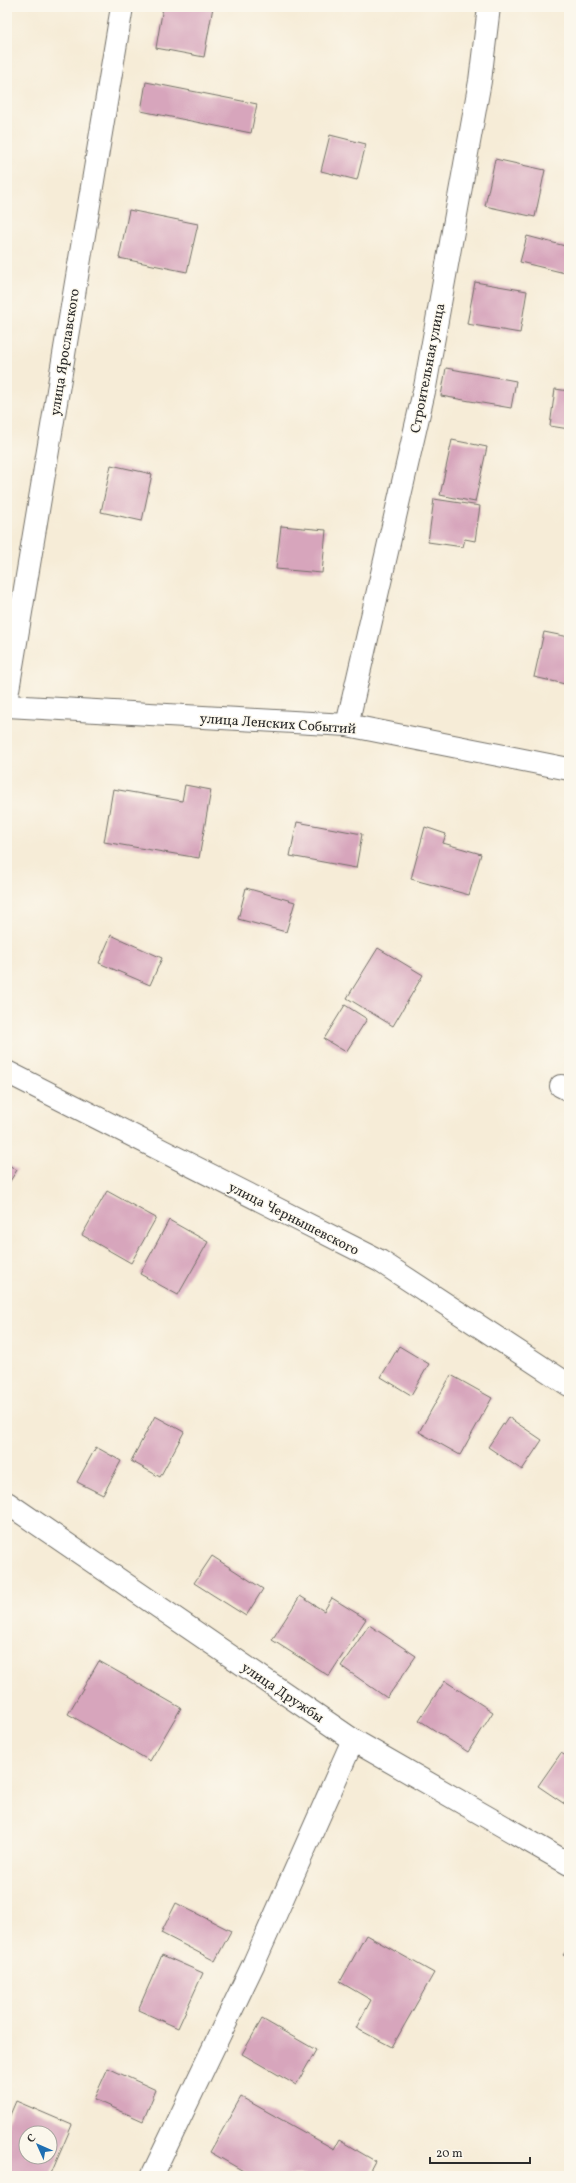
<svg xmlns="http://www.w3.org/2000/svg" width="576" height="2183" viewBox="0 0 576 2183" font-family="Vollkorn,serif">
<rect width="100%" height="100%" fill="#fbf7ec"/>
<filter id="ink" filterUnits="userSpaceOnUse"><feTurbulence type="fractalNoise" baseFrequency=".025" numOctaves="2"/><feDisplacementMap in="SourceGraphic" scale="8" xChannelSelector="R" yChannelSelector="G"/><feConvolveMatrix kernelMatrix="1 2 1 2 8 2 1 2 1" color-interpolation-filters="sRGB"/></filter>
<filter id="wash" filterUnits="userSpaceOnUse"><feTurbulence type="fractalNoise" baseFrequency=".012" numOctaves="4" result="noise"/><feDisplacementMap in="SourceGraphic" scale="16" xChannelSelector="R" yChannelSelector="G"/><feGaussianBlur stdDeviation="0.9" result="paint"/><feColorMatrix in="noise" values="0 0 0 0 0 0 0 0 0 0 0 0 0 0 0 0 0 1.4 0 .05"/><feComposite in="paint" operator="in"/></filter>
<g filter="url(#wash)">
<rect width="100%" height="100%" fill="#f6ecd7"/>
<g id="blocks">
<!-- building -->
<g fill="#d7a5bc" fill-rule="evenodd">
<polygon points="163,7 213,7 204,57 156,48"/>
<polygon points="146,82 257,104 251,133 141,111"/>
<polygon points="330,135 366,144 357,180 321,171"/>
<polygon points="495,159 545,170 535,217 485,206"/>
<polygon points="129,210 198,224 187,272 119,258"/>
<polygon points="527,236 569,247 569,274 520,262"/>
<polygon points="475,282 527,291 520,333 467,324"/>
<polygon points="446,368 516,381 511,408 441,396"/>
<polygon points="555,389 569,391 569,429 550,426"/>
<polygon points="452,440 487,447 475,502 440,495"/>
<polygon points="111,465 152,474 142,521 101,512"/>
<polygon points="434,499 480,506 475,541 465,539 463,547 428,542"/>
<polygon points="281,526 326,530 322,573 276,569"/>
<polygon points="544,632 569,637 569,664 565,684 534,677"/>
<polygon points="185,785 211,790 199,858 104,842 113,789 182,801"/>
<polygon points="297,822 362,834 356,868 290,856"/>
<polygon points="425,827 446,834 443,843 481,854 469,895 411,879"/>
<polygon points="246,888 295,902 286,932 238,919"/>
<polygon points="111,935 162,958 150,985 99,963"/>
<polygon points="378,948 423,975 393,1026 347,998"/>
<polygon points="345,1005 367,1019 346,1052 324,1039"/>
<polygon points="7,1164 17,1170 7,1186"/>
<polygon points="107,1191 156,1218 131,1263 82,1235"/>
<polygon points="169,1220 208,1242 178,1295 140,1274"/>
<polygon points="399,1346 429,1364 411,1395 381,1377"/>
<polygon points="451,1375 492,1398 460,1455 419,1432"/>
<polygon points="155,1416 184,1432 160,1477 131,1461"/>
<polygon points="508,1417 542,1440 522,1470 488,1447"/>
<polygon points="96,1447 121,1461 103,1495 77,1482"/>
<polygon points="212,1556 263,1589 246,1616 194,1583"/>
<polygon points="300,1596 324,1611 332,1598 366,1619 329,1676 272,1640"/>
<polygon points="369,1625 416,1656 387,1698 341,1666"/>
<polygon points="99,1661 181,1708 150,1761 68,1714"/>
<polygon points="445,1681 493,1712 468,1752 419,1720"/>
<polygon points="561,1753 569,1758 569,1807 538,1786"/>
<polygon points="176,1903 231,1931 215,1961 161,1933"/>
<polygon points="366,1935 434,1973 392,2047 356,2028 371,2000 340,1982"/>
<polygon points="569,1947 569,1959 563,1955"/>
<polygon points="162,1955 203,1973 178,2028 138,2010"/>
<polygon points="262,2019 316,2050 296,2085 242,2054"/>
<polygon points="108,2068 156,2090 143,2121 94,2099"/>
<polygon points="241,2097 334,2149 339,2140 375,2161 367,2176 252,2176 210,2152"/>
<path d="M16 2101 72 2125 50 2176H7V2122ZM26 2133H50V2157H26Z"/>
</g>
</g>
</g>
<g filter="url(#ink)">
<use href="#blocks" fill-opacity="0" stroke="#726f67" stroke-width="1"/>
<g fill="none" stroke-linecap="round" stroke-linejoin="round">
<defs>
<g id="street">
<polyline points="7,696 122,7"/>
<polyline points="7,706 347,725 569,769"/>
<polyline points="347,725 425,387 480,81 489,7"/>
<polyline points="7,1072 380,1261 569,1385"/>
<polyline points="561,1086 569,1090"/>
<polyline points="7,1503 353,1740 569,1864"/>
<polyline points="152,2176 254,1963 353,1740"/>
</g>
</defs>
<!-- street casing -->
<use href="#street" stroke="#726f67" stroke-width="24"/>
<!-- street -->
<use href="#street" stroke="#fff" stroke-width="22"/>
</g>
</g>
<g text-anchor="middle" stroke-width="3" stroke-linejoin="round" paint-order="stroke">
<!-- street labels -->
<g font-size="14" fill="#2b2b2b" stroke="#fbf7ec">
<text transform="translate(64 352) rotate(-81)" y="5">улица Ярославского</text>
<text transform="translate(427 368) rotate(-79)" y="5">Строительная улица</text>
<text transform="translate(278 723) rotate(4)" y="5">улица Ленских Событий</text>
<text transform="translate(294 1218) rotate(27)" y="5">улица Чернышевского</text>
<text transform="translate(283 1692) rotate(34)" y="5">улица Дружбы</text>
</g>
</g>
<!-- margin -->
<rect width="576" height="2183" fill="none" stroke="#fbf7ec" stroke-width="24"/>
<!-- north arrow -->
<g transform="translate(38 2145) rotate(315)"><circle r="19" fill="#fbf7ec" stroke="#a8a59f"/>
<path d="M0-3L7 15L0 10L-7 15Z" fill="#1f6fb2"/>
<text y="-6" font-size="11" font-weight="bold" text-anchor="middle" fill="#2b2b2b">С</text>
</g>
<!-- scale -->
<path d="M430 2157v6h100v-6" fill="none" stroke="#2b2b2b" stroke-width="2"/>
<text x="436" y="2157" font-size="12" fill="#2b2b2b" stroke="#fbf7ec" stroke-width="3" paint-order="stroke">20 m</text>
</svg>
